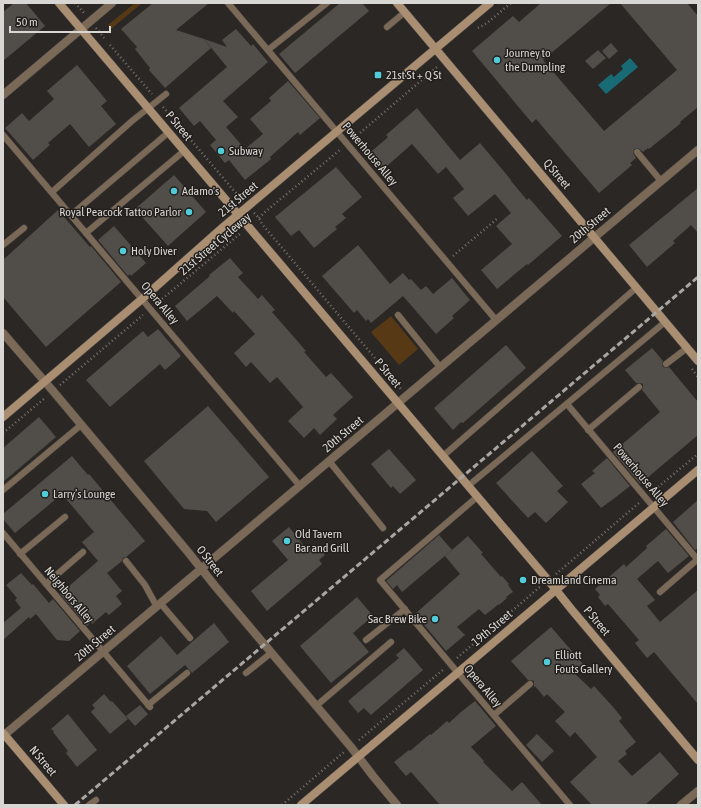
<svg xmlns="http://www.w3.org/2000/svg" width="701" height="808" viewBox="0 0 701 808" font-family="'Asap Condensed',sans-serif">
<rect width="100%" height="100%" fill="#2b2724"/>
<!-- green -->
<g fill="#573916">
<polygon points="135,3 142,3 111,29 108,25"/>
<polygon points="391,316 418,349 399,365 371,332"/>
</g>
<!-- water -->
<polygon fill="#186b74" points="630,58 638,67 606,94 598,85 611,74 614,77 623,69 621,66"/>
<!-- building -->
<g fill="#514e4a">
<polygon points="14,3 26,3 45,26 3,61 3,12"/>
<polygon points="153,3 209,3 176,30 204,39 211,48 165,88 149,70 150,68 135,49 137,47 121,29"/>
<polygon points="340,3 362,3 369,11 295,73 279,54"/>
<polygon points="541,3 611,3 543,60 604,131 677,70 620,3 687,3 698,16 698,107 680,122 681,123 649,149 648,148 643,152 638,148 634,149 633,153 636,158 630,163 632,165 599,193 536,119 532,123 472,51 513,16 519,22"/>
<polygon points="236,29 251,46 253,44 268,62 223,101 238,117 226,127 245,149 263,134 250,119 271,101 269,98 288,81 320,118 300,135 298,132 270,157 271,159 245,180 229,160 225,163 210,145 216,140 200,121 194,126 179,108 227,67 204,39 227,47 222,40"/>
<polygon points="611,43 618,51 609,59 602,51"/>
<polygon points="598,50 606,58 593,69 585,61"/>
<polygon points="77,65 107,101 101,106 116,124 89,147 70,124 48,143 50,145 33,160 5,128 22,113 29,121 54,99 47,91"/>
<polygon points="417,108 460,160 480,143 511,180 511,181 527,200 529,198 562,236 528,265 527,264 497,289 481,270 512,244 496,226 511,213 495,194 468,216 453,198 464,189 446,167 438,174 412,144 380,172 366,156 386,139 388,137 386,135"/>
<polygon points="336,167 362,197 342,214 346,218 335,227 337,229 314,248 299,230 291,236 275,217"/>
<polygon points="174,175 206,212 168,246 135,209"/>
<polygon points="698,188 698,233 691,225 673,241 675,243 647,267 629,245"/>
<polygon points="58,210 90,247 91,246 121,282 46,347 3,297 3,260"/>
<polygon points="114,226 146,263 131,276 130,274 128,276 98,240"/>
<polygon points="358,245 390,284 403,273 409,280 411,279 421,290 426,286 433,294 452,278 470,300 452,316 454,318 436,334 403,296 371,323 368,319 366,321 357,310 354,313 322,276"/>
<polygon points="230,258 243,273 238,277 258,299 262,295 275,310 272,312 306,351 304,352 326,377 331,373 353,397 333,415 337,419 320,435 314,428 304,438 288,421 303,407 277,377 270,383 251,362 246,367 234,353 255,334 234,311 233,313 217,296 187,321 175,306 210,276 209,275"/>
<polygon points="158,329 181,356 165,370 160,364 110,407 86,380 143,331 148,337"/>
<polygon points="506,345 526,368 463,423 461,422 453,430 434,408"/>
<polygon points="652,348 663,361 662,364 663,367 666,368 669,367 698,402 698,435 640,484 613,452 660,412 642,390 643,388 643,384 640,383 636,383 625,370"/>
<polygon points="208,406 269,477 216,522 207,511 184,509 144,461"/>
<polygon points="39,417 56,437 3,482 3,448"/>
<polygon points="389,449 416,480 400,494 393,486 391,488 371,464"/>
<polygon points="532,451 563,486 557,491 568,502 546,523 535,512 528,518 496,483"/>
<polygon points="72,456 88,475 89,474 145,541 126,557 123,558 122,561 107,573 122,591 116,596 122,604 109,615 106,612 92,624 91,622 87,626 60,594 98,561 82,542 94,532 62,494 15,533 3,519 3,514"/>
<polygon points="607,458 630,486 616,497 601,508 581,484 595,473 592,471"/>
<polygon points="698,500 698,548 695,550 673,522"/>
<polygon points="289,527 304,546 305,545 310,550 316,545 325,555 319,560 322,564 267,611 251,591 288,560 272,541"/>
<polygon points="666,529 689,556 668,573 658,561 637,579 655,600 647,606 660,622 698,590 698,704 654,652 647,658 635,643 639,640 608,604 605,606 598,597 600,595 595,589 624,564 626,567 647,548 646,546"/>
<polygon points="439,535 452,550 402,592 397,585 393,589 386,581"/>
<polygon points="468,536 483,553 481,554 501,577 502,576 509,584 508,585 513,592 506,597 507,598 499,605 499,604 485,615 479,609 457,627 465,635 446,651 415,614 460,574 445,556"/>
<polygon points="21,573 32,585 33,584 49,603 53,599 80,631 69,641 57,640 36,614 30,619 29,617 3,640 3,623 21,608 15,600 17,598 6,585"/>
<polygon points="357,597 373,616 353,633 369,652 331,683 300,646"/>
<polygon points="214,623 229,642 192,673 185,665 150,694 127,666 161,636 177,655"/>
<polygon points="551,627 583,664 573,672 591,689 594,686 614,708 622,718 619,721 636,742 625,751 627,754 618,761 632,776 660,752 679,774 645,805 592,805 570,782 597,757 575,732 570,737 555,721 565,712 547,694 544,697 535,686 534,688 534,681 531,680 528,680 511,661"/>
<polygon points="404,648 423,670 371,715 364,708 358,713 348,701 399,658 396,655"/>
<polygon points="104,694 111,702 112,701 128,719 110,734 91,712 95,708 92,705"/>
<polygon points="475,701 496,726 471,747 484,761 483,762 512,791 522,782 542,805 440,805 411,772 406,776 394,762 409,750 410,751 430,734 431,735 447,721 449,723 461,712"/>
<polygon points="140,705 148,714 135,726 126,716"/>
<polygon points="68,714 97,750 77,767 66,753 68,751 53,732 54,731 51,729"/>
<polygon points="537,734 554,751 542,762 526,745"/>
</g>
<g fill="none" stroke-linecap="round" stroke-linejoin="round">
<defs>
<g id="service">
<polyline points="228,3 496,320"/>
<polyline points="387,27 405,12"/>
<polyline points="268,50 327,3"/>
<polyline points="3,135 300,486"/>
<polyline points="637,152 661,181"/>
<polyline points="52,192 132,121 166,94"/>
<polyline points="71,215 169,132"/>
<polyline points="86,233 184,151"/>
<polyline points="3,245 24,228"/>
<polyline points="398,315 440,367"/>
<polyline points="666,364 687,348"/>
<polyline points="567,404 698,560"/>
<polyline points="588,430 639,387"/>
<polyline points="443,456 636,288"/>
<polyline points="329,461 383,528"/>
<polyline points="468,486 665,322"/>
<polyline points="3,490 81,425"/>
<polyline points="477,497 380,580 458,673 570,805"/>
<polyline points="3,533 150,707"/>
<polyline points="20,554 65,517"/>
<polyline points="126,561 145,585 157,607"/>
<polyline points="46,584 83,552"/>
<polyline points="660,592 698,559"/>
<polyline points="161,604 190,638"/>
<polyline points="366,640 405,609"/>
<polyline points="246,673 271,653"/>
<polyline points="148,705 187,673"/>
<polyline points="316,706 391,642"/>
<polyline points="494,715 530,684"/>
<polyline points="89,805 96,800"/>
</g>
<g id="minor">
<polyline points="3,95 112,3"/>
<polyline points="3,333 53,391 188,552 215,586 351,747 373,776 397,805"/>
<polyline points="3,736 698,150"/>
<polyline points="681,805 698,791"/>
</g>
<g id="secondary">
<polyline points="59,3 548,580 572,610 698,760"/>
<polyline points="397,3 698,361"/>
<polyline points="3,417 142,299 222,228 490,3"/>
<polyline points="3,733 64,805"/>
<polyline points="301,805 698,470"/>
</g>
</defs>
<!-- service casing -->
<use href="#service" stroke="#474340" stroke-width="7"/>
<!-- minor casing -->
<use href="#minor" stroke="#474340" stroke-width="9"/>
<!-- secondary casing -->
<use href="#secondary" stroke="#474340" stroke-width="9"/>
<!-- path -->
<g stroke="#777471" stroke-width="2.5" stroke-dasharray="1 3" stroke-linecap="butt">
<polyline points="75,3 84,13"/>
<polyline points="96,28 104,38"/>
<polyline points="478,28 487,23 511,3"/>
<polyline points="110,45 152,94"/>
<polyline points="163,107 241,199"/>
<polyline points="354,138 437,67"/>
<polyline points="254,213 259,218 262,224 401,389"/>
<polyline points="259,218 265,212 341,149"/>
<polyline points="453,256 498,218"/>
<polyline points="156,304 241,233"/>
<polyline points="692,369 698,377"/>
<polyline points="60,385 143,315"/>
<polyline points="3,433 45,398"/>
<polyline points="652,492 698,454"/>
<polyline points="556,574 639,503"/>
<polyline points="457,658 541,586"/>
<polyline points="359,740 444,669"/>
<polyline points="282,805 344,752"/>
</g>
<!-- service -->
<use href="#service" stroke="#7b6958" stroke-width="6"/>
<!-- minor -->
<use href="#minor" stroke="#7b6958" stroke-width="8"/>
<!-- secondary -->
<use href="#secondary" stroke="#aa8e72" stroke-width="8"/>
<!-- rail -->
<polyline stroke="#a9a6a3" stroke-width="3" stroke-dasharray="6 3" stroke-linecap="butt" points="75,805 698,277"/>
</g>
<!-- markers -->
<g fill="#52cbd8" stroke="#211e1b" stroke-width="1.5">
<circle cx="497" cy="60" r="4"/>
<rect x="374" y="71" width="8" height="8" rx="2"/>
<circle cx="221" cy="151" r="4"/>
<circle cx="174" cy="191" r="4"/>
<circle cx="189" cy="212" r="4"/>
<circle cx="123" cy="251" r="4"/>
<circle cx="45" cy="494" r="4"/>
<circle cx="287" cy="541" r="4"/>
<circle cx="523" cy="580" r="4"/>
<circle cx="435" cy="619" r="4"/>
<circle cx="547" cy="662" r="4"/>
</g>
<g text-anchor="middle" stroke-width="3" stroke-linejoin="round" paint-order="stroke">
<!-- poi labels -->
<g font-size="12" fill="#d9d7d4" stroke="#211e1b" text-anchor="start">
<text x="505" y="57">Journey to<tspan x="505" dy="14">the Dumpling</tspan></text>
<text x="386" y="79">21st St + Q St</text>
<text x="229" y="155">Subway</text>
<text x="182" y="195">Adamo's</text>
<text x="181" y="216" text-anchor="end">Royal Peacock Tattoo Parlor</text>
<text x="131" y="255">Holy Diver</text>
<text x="53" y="498">Larry’s Lounge</text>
<text x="295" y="538">Old Tavern<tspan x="295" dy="14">Bar and Grill</tspan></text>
<text x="531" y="584">Dreamland Cinema</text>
<text x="427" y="623" text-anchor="end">Sac Brew Bike</text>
<text x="555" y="659">Elliott<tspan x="555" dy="14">Fouts Gallery</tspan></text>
</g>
<!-- street labels -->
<g font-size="12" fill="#d9d7d4" stroke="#211e1b">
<text transform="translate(179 126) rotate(50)" y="4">P Street</text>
<text transform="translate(370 154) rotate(50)" y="4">Powerhouse Alley</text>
<text transform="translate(557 174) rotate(50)" y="4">Q Street</text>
<text transform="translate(238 199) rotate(-40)" y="4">21st Street</text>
<text transform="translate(590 225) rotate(-40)" y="4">20th Street</text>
<text transform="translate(215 244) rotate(-40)" y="4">21st Street Cycleway</text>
<text transform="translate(160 303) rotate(50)" y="4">Opera Alley</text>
<text transform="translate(388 373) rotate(50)" y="4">P Street</text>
<text transform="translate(343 434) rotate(-40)" y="4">20th Street</text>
<text transform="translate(641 475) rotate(50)" y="4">Powerhouse Alley</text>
<text transform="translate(210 561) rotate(52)" y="4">O Street</text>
<text transform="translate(69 595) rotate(50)" y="4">Neighbors Alley</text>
<text transform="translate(597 621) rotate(50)" y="4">P Street</text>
<text transform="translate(492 628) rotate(-40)" y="4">19th Street</text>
<text transform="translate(95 643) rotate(-40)" y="4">20th Street</text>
<text transform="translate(483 686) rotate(50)" y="4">Opera Alley</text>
<text transform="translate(43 761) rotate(50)" y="4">N Street</text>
</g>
</g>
<!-- border -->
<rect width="701" height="808" fill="none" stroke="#d9d7d4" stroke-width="8"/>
<!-- scale -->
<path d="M10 26v6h100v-6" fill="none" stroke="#d9d7d4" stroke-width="2"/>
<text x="16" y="26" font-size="12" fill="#d9d7d4" stroke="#211e1b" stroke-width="3" paint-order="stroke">50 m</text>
</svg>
